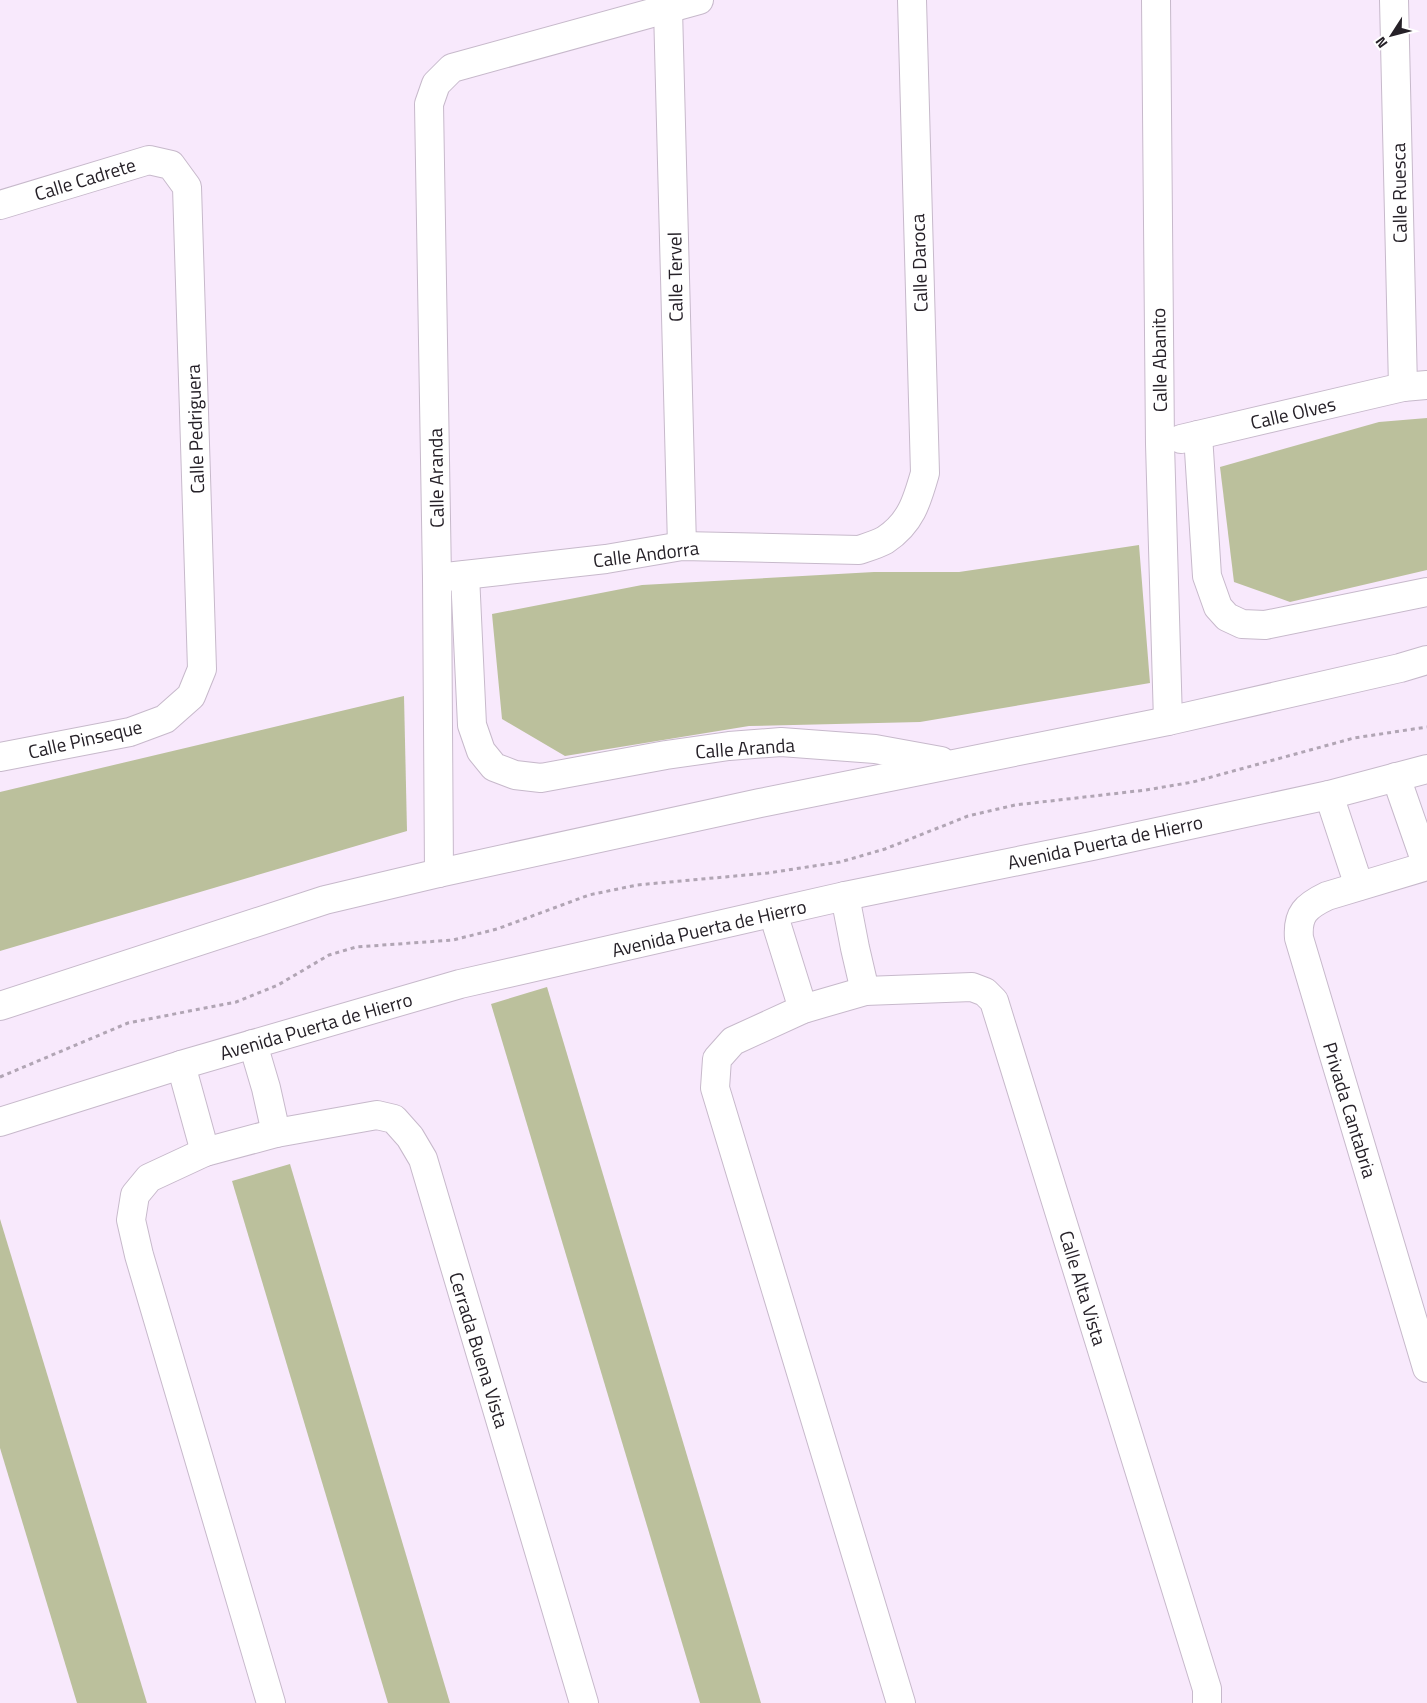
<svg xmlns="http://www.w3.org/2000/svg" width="1427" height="1703" viewBox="0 0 1427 1703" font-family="'Titillium Web',sans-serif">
<rect width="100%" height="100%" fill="#f8e9fc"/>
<!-- green -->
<g fill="#bbc09c">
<polygon points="1427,418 1427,570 1290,602 1234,582 1220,467 1379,422"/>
<polygon points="1139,545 1150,683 920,722 749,726 565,756 502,719 492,614 642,585 874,572 959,572"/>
<polygon points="404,696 407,831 0,951 0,792"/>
<polygon points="547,987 761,1703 700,1703 491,1004"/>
<polygon points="290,1164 450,1703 388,1703 232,1181"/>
<polygon points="0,1219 147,1703 77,1703 0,1448"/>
</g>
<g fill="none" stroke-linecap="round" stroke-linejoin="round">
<defs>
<g id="minor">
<polyline points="1156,0 1160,444 1168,721"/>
<polyline points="1394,0 1403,387"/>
<polyline points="668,9 682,546"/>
<polyline points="0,205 149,160 171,165 187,187 202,669 191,696 165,719 130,732 0,757"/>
<polyline points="1198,435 1207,576 1218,607 1227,617 1242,624 1265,625 1427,592"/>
<polyline points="1181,439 1403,387 1427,385"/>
<polyline points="465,575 472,725 481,751 494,767 515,775 541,778 666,755 729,746 781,742 875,749 941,761"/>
<path d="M437 578 606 559 682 546 859 550C868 547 878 544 885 540 911 523 917 501 925 473L912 0"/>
<polyline points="1396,777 1427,866"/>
<polyline points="1329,795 1359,886"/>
<path d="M1427 866 1327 896C1306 906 1297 914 1299 938L1427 1368"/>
<polyline points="439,873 437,578 429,104 436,84 452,68 699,0"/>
<polyline points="845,896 855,948 865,991"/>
<polyline points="773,913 803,1009"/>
<polyline points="0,1006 325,900 439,873 760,803 1168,721 1400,668 1427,660"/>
<polyline points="253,1044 266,1088 276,1133"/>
<polyline points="181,1065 205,1152"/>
<polyline points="0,1122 181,1065 460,984 845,896 1092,846 1329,795 1427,769"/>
<polyline points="271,1703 139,1255 131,1220 135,1195 149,1178 205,1152 276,1133 377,1115 394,1119 410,1137 423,1159 584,1703"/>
<polyline points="901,1703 715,1088 717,1059 733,1041 803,1009 865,991 972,987 985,992 994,1001 1207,1689 1207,1703"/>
</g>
</defs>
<!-- minor casing -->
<use href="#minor" stroke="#c7b9cb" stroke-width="30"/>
<!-- path -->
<polyline stroke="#b1a5b4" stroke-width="3" stroke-dasharray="4 4" stroke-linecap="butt" points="0,1077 128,1023 236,1002 278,985 329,955 356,947 453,940 497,929 589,895 637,885 768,873 840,862 885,849 968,816 1015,805 1146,790 1193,782 1354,738 1427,727"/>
<!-- minor -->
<use href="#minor" stroke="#fff" stroke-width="28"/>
</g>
<g text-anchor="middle" stroke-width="4" stroke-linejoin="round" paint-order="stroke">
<!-- street labels -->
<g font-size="19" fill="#262128" stroke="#fff">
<text transform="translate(85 179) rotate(-17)" y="7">Calle Cadrete</text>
<text transform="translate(1399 193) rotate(-91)" y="7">Calle Ruesca</text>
<text transform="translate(919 263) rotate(-92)" y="7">Calle Daroca</text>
<text transform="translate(675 277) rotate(-91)" y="7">Calle Tervel</text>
<text transform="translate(1159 360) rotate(-91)" y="7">Calle Abanito</text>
<text transform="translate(1293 413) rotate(-13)" y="7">Calle Olves</text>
<text transform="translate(195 429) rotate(-92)" y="7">Calle Pedriguera</text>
<text transform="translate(436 478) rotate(-91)" y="7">Calle Aranda</text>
<text transform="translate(646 554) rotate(-7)" y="7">Calle Andorra</text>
<text transform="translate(85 739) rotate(-13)" y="7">Calle Pinseque</text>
<text transform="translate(745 748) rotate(-4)" y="7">Calle Aranda</text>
<text transform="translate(1105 842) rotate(-12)" y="7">Avenida Puerta de Hierro</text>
<text transform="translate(709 928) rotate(-13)" y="7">Avenida Puerta de Hierro</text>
<text transform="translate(316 1026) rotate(-16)" y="7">Avenida Puerta de Hierro</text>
<text transform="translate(1350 1110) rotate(73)" y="7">Privada Cantabria</text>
<text transform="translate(1083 1288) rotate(73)" y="7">Calle Alta Vista</text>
<text transform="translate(479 1350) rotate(73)" y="7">Cerrada Buena Vista</text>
</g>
</g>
<!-- north arrow -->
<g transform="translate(1392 35) rotate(234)" stroke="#ffffff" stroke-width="4" paint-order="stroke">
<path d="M0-4L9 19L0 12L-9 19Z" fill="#262128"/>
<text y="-8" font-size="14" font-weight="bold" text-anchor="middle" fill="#262128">N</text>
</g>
</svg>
